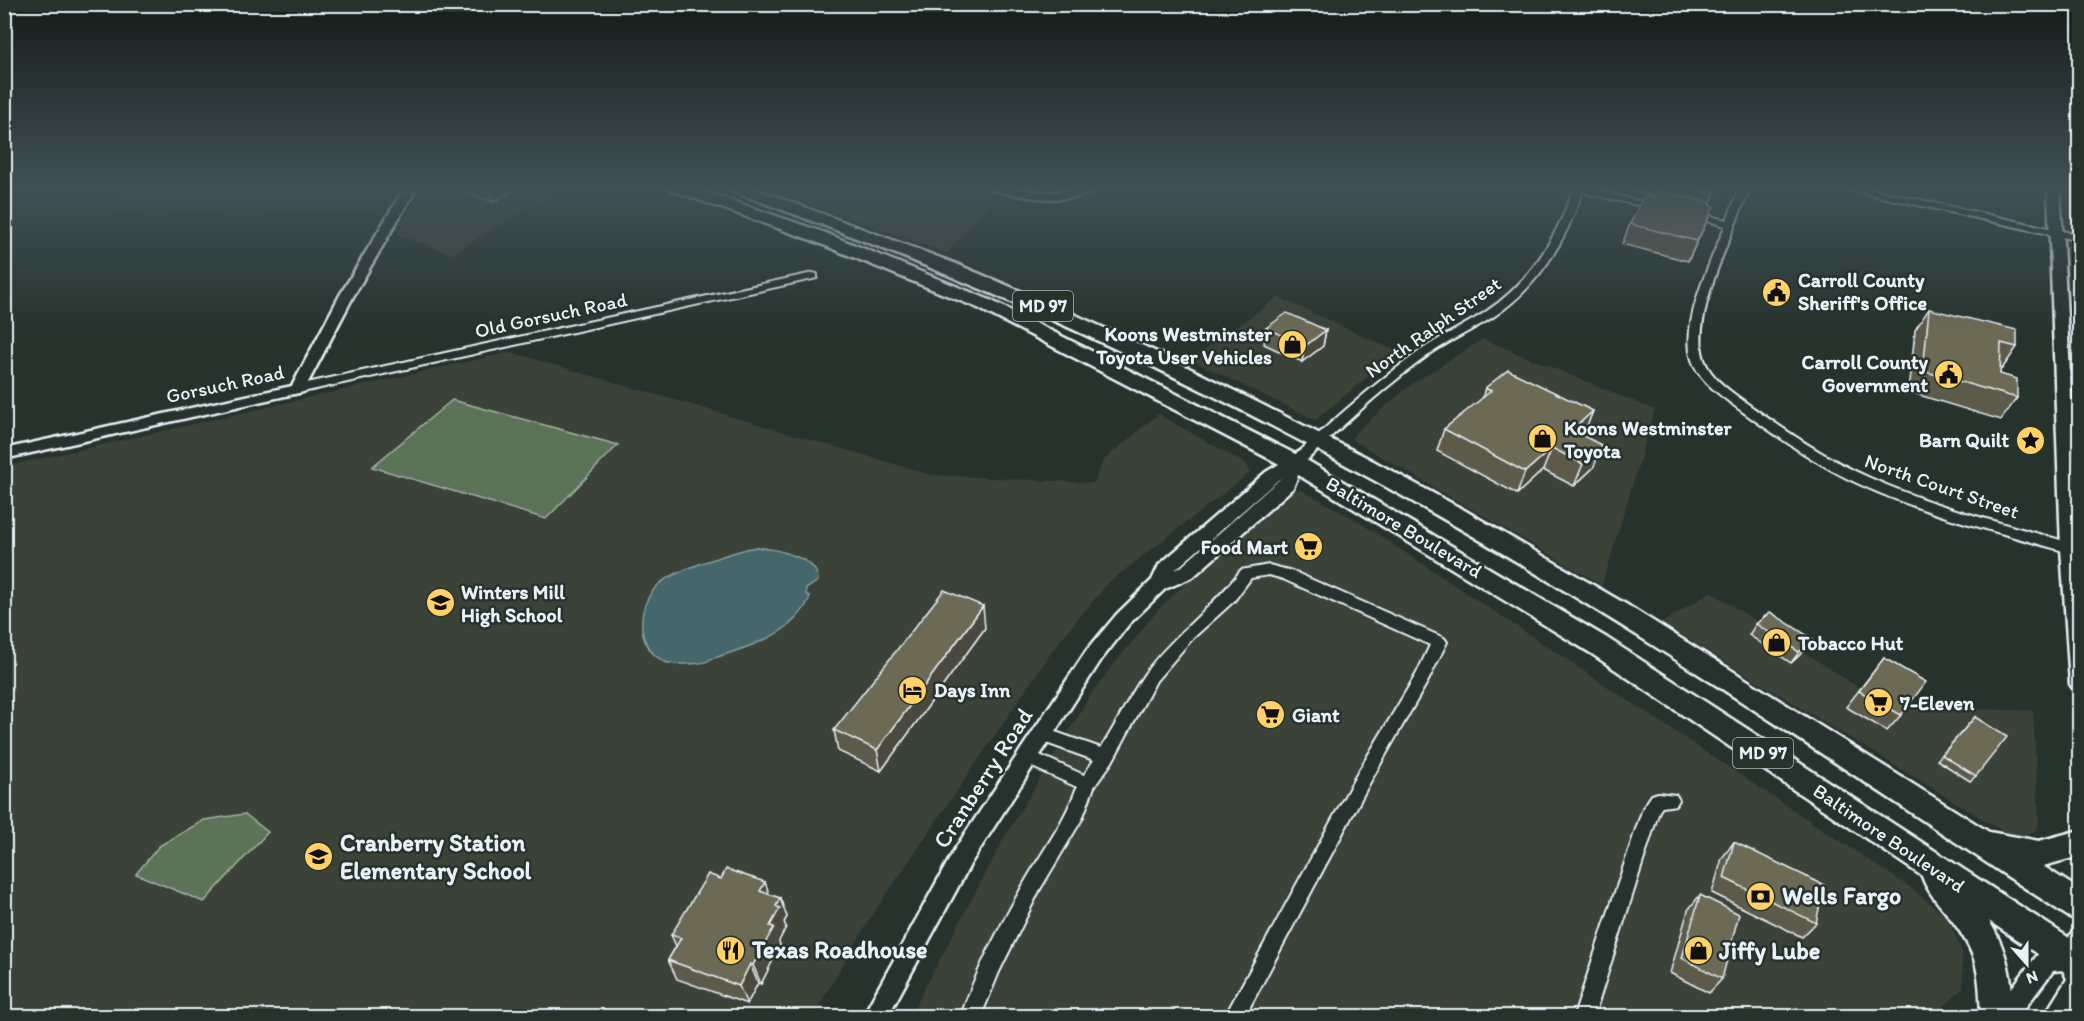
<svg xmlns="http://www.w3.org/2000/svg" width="2084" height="1021" viewBox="0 0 2084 1021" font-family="Itim,sans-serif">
<rect width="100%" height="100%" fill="#26332d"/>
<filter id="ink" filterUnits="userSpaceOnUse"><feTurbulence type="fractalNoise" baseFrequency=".0167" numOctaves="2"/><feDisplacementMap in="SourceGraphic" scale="12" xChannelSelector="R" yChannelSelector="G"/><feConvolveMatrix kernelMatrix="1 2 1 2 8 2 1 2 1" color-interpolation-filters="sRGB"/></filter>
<g filter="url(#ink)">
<!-- built -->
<g fill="#3b4339">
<polygon points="134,187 393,187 378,211 111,210"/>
<polygon points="423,187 563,187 452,254 397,235"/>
<polygon points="760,187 945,187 996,196 947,253"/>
<polygon points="1278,297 1398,352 1315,420 1191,360"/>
<polygon points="1483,339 1655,410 1602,585 1351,439 1360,428 1412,384"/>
<polygon points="510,352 932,475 1094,483 1103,461 1158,414 1246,464 1251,472 1108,583 1057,644 869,920 813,1016 5,1016 4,467"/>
<polygon points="1288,490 1301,490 1353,518 1911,888 1948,918 1962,952 1963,988 1934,1016 910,1016 1004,838 1095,688 1157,611 1269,502"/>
<polygon points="1711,592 1887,706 2033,711 2039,821 2037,830 2023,836 2004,832 1662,623"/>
</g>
<!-- green -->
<g fill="#5b7358" stroke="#a2b2a8" stroke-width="1.5">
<polygon points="452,400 618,445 546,519 372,467"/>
<polygon points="245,814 268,832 204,902 136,874 159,846 204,820"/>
</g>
<!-- water -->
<path fill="#44666a" stroke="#869ea3" stroke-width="1.5" d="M756 547C775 549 819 557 818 581L806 589V594L810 597C794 636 747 647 711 659 705 664 698 663 690 664 682 664 670 665 663 661 634 645 637 605 658 585 672 571 735 551 756 547Z"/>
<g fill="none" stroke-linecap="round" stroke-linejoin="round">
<defs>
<g id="minor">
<path d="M1567 187H1584L1663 207 1658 210 1582 192C1566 242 1537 288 1493 317 1473 330 1450 340 1430 354 1388 384 1349 419 1312 455H1302L1301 452 1302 449C1340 414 1379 380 1421 350 1441 336 1464 326 1484 313 1529 284 1556 239 1573 190Z"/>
<path d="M1740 187H1750C1734 232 1696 304 1702 351 1705 376 1733 393 1752 407 1789 433 1827 459 1868 477 1934 507 2005 524 2075 544L2077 548 2075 552 2070 553C1999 532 1926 515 1859 484 1817 465 1780 438 1743 412 1723 397 1694 379 1690 352 1685 313 1711 261 1725 226L1687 215 1692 212 1727 220Z"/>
<polygon points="1845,187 1862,187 2080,235 2080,241 1850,190"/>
<polygon points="813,273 817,274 817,278 298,393 292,389 298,385"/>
<polygon points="2065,398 2080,402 2080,410 2061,405 2059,402 2061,399"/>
<path d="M1269 565 1292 571 1444 638 1447 642 1429 679 1369 784 1245 1016H1225L1357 774 1417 673 1430 645 1283 579 1269 575 1251 578 1234 601 1192 639 1156 681 1112 762 1094 787 1082 819 1039 891 999 972 981 1016H961C976 970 1002 923 1026 880 1044 849 1065 821 1077 787L1021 762 1019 757 1021 752 1027 750 1033 752 1084 775 1094 760 1035 739 1033 734 1035 729 1041 727 1101 748C1117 724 1129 696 1146 672 1174 634 1213 608 1241 570Z"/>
<polygon points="1658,793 1676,795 1679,800 1676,805 1662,807 1659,811 1594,1016 1574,1016 1643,808 1652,795"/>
</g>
<g id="tertiary">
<polygon points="405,187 417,187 354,295 303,392 4,459 4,449 292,386 340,295"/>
<path d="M988 187C1010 186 1032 192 1055 192 1069 191 1082 187 1097 187 1074 208 1017 196 990 189Z"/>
<polygon points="2048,187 2060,187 2080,560 2080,691 2073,689 2070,684 2061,548"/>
<path d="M1307 447 1315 452 1302 465 1293 488 1193 577 1165 589 1129 624 1101 660 971 863 888 1016H863L955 849 1087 650 1117 614 1152 580 1159 565 1266 472ZM1281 478 1181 567 1175 570 1278 480Z"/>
<polygon points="2080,929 2080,1001 2070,1016 2044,1016 2067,979 2063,970 2053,971 2019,1016 1992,1016 1996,1008 2039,953 2063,948 2072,932"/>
</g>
<g id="trunk">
<path d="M669 187H692L823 232 990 300 1303 458 1607 638 2080 945V979L2069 975 1989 921C2008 951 2013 982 2013 1016H1981C1979 972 1979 956 1951 919 1941 906 1927 892 1922 876L1589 652 1287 468 978 308 811 240 671 190Z"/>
<path d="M727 187H750L954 263 1058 307 1161 354 1364 456 1464 510 1629 606 1989 832 2039 841 2080 830V856L2043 866 2080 890V921L2069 917C1832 761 1597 600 1346 465 1147 357 942 267 729 190Z"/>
</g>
</defs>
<!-- minor casing -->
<use href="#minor" stroke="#e8f1f8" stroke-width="4"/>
<!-- tertiary casing -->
<use href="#tertiary" stroke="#e8f1f8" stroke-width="5"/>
<!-- trunk casing -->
<use href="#trunk" stroke="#e8f1f8" stroke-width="5"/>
<!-- minor -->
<use href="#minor" fill="#26332d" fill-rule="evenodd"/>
<!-- tertiary -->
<use href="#tertiary" fill="#26332d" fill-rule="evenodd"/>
<!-- trunk -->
<use href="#trunk" fill="#26332d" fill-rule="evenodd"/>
</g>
<!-- wall -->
<g fill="#5d5a49" stroke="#e8f1f8" stroke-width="1.5">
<polygon points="466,187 518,187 494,202 469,194"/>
<polygon points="1634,187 1717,187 1710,205 1714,206 1688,261 1622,244 1630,224 1654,196 1632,191"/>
<polygon points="1929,309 2017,347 2002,369 2000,368 2000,374 2017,398 2001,420 1909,392 1915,330"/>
<polygon points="1266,328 1326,330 1323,346 1302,362 1264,344"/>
<polygon points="1485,388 1593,411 1584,433 1582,435 1593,468 1574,486 1543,470 1517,494 1437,451 1444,429 1482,399"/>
<polygon points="1756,624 1813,639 1805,650 1791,663 1749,635"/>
<polygon points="985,628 881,771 838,751 834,730"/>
<polygon points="1884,658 1901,715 1887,731 1846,707"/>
<polygon points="1975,717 1976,776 1970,781 1937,760"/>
<polygon points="1734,842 1816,923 1802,937 1712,893 1722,858"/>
<polygon points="721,879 780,898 787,917 784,922 786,927 779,941 780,946 761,984 758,983 747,1004 677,979 668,960 676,946 671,935"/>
<polygon points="1700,895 1722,979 1709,993 1670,973 1688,910"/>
</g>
<!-- shaded-wall -->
<g fill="#4c4a3c" stroke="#e8f1f8" stroke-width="1.5">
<polygon points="489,187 518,187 494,202"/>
<polygon points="1714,206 1705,226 1688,261 1697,241"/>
<polygon points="1326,330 1323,346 1302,362 1305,346"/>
<polygon points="1593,411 1584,433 1563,452 1572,430"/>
<polygon points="1603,446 1593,468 1574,486 1583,464"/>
<polygon points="1552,448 1543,470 1517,494 1525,472"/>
<polygon points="983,606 985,628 881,771 877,750"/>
<polygon points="1813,639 1805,650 1791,663 1799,652"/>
<polygon points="765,882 772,902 760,891"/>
<polygon points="780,898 787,917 784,922 786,927 779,941 780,946 761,984 753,965 776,906"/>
<polygon points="750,964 758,983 747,1004 739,986"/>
</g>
<!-- building -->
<g fill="#6c6955" stroke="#e8f1f8" stroke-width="1.5">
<polygon points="1688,187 1717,187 1715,193"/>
<polygon points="1659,191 1711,203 1710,205 1714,206 1697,241 1630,224 1644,196 1653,198"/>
<polygon points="1929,309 2017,330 2017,347 2001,343 2000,374 2017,379 2017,398 1923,371"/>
<polygon points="1287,313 1326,330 1305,346 1266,328"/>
<polygon points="1508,370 1593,411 1572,430 1603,446 1583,464 1552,448 1525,472 1444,429 1491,391 1485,388"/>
<polygon points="944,590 983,606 877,750 834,730"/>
<polygon points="1770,612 1813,639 1799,652 1756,624"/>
<polygon points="1884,658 1926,682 1901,715 1859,691"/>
<polygon points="1975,717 2007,737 1976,776 1942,755"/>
<polygon points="1734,842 1824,885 1816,923 1724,878"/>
<polygon points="726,869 765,882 760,891 780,898 776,906 780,908 770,926 774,927 753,965 750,964 739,986 668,960 681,938 671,935 708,874 721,879"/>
<polygon points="1700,895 1739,914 1722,979 1682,958"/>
</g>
</g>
<!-- sky -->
<linearGradient id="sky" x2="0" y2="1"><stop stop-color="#151c19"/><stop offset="0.57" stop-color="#415057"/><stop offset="1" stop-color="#415057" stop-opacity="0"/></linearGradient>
<rect width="2084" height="330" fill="url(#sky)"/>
<!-- icons -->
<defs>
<symbol id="civic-disc" viewBox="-11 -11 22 22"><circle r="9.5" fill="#ffd166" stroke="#26332d"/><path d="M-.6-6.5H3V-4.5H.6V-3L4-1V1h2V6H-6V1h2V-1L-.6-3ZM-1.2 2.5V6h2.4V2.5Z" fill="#111"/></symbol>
<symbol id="shop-disc" viewBox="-11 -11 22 22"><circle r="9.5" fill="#ffd166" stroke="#26332d"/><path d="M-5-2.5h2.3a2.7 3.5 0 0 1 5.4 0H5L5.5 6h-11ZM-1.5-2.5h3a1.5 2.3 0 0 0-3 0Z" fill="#111"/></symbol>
<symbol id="sight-disc" viewBox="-11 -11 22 22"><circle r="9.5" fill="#ffd166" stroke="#26332d"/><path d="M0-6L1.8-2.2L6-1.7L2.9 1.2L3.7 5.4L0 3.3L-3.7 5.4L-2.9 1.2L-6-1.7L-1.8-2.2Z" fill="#111"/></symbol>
<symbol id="supermarket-disc" viewBox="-11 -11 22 22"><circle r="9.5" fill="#ffd166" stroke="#26332d"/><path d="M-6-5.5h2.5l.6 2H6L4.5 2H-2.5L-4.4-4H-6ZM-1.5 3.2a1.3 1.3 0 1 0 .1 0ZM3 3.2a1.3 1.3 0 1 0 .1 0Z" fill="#111"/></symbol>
<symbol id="school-disc" viewBox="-11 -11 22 22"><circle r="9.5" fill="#ffd166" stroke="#26332d"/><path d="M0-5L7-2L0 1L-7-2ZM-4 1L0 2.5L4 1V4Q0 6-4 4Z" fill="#111"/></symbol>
<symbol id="hotel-disc" viewBox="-11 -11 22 22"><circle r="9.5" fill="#ffd166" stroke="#26332d"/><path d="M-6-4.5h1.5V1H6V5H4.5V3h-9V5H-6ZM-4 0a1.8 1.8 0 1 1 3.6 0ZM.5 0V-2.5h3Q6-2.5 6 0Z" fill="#111"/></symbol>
<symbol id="bank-disc" viewBox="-11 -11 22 22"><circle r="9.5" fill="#ffd166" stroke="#26332d"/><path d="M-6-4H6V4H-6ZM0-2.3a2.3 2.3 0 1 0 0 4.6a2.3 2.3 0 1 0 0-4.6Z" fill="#111"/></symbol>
<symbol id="restaurant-disc" viewBox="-11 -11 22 22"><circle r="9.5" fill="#ffd166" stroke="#26332d"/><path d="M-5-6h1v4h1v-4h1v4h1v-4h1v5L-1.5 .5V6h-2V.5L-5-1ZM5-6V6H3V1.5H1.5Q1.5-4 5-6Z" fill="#111"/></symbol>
</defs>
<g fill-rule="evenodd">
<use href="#civic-disc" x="1760" y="276" width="33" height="33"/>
<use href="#shop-disc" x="1276" y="328" width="33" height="33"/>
<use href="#civic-disc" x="1932" y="358" width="33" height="33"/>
<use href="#shop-disc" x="1526" y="422" width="33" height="33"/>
<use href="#sight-disc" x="2014" y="424" width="33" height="33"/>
<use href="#supermarket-disc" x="1292" y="530" width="33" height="33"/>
<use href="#school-disc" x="424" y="586" width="33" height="33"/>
<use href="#shop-disc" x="1760" y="626" width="33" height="33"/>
<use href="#hotel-disc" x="896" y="674" width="33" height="33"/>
<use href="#supermarket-disc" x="1862" y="686" width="33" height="33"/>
<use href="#supermarket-disc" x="1254" y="698" width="33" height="33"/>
<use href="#school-disc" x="302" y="840" width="33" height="33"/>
<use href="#bank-disc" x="1744" y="880" width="33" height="33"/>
<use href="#restaurant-disc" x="714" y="934" width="33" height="33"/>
<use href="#shop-disc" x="1682" y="934" width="33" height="33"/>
</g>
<g text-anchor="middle" stroke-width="5" stroke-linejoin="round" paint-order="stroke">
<!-- shield labels -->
<g fill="#26332d" stroke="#aeb8bb" stroke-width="1.5">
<rect x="1013" y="291" width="60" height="30" rx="4.5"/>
<rect x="1733" y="738" width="60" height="30" rx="4.5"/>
</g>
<g font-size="18" font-weight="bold" fill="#e8f1f8">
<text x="1043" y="312">MD 97</text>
<text x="1763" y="759">MD 97</text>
</g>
<!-- poi labels -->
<g font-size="20" font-weight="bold" fill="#e8f1f8" stroke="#26332d" text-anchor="start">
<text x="1798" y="287">Carroll County<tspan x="1798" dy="23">Sheriff's Office</tspan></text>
<text x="1272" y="341" text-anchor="end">Koons Westminster<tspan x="1272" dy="23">Toyota User Vehicles</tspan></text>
<text x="1928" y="369" text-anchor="end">Carroll County<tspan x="1928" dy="23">Government</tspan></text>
<text x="1564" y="435">Koons Westminster<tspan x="1564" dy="23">Toyota</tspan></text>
<text x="2009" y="447" text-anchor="end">Barn Quilt</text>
<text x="1288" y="554" text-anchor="end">Food Mart</text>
<text x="461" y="599">Winters Mill<tspan x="461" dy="23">High School</tspan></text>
<text x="1798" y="650">Tobacco Hut</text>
<text x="934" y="697">Days Inn</text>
<text x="1900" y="710">7-Eleven</text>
<text x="1292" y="722">Giant</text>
</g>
<!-- street labels -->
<g font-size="20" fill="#e8f1f8" stroke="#26332d">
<text transform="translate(551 315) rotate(-12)" y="7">Old Gorsuch Road</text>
<text transform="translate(1433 327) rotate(-35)" y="7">North Ralph Street</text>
<text transform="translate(225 384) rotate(-12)" y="7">Gorsuch Road</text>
<text transform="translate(1942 486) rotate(19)" y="7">North Court Street</text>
<text transform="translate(1404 527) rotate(31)" y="7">Baltimore Boulevard</text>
<text transform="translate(1889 838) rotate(34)" y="7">Baltimore Boulevard</text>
</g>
<!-- near-street labels -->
<g font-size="24" fill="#e8f1f8" stroke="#26332d">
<text transform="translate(983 778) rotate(-57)" y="8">Cranberry Road</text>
</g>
<!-- near-poi labels -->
<g font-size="24" font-weight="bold" fill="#e8f1f8" stroke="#26332d" text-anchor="start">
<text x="340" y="851">Cranberry Station<tspan x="340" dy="28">Elementary School</tspan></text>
<text x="1782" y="904">Wells Fargo</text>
<text x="752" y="958">Texas Roadhouse</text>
<text x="1719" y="959">Jiffy Lube</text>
</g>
</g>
<!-- margin -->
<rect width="2084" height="1021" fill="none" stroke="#26332d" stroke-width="24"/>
<rect x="12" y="12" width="2060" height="997" fill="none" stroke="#e8f1f8" stroke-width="2" filter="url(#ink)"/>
<!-- north arrow -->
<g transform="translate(2027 964) rotate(159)" stroke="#26332d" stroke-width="4.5" paint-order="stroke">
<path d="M0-4.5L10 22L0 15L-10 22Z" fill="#e8f1f8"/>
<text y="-9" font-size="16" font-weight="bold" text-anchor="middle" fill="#e8f1f8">N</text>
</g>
</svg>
